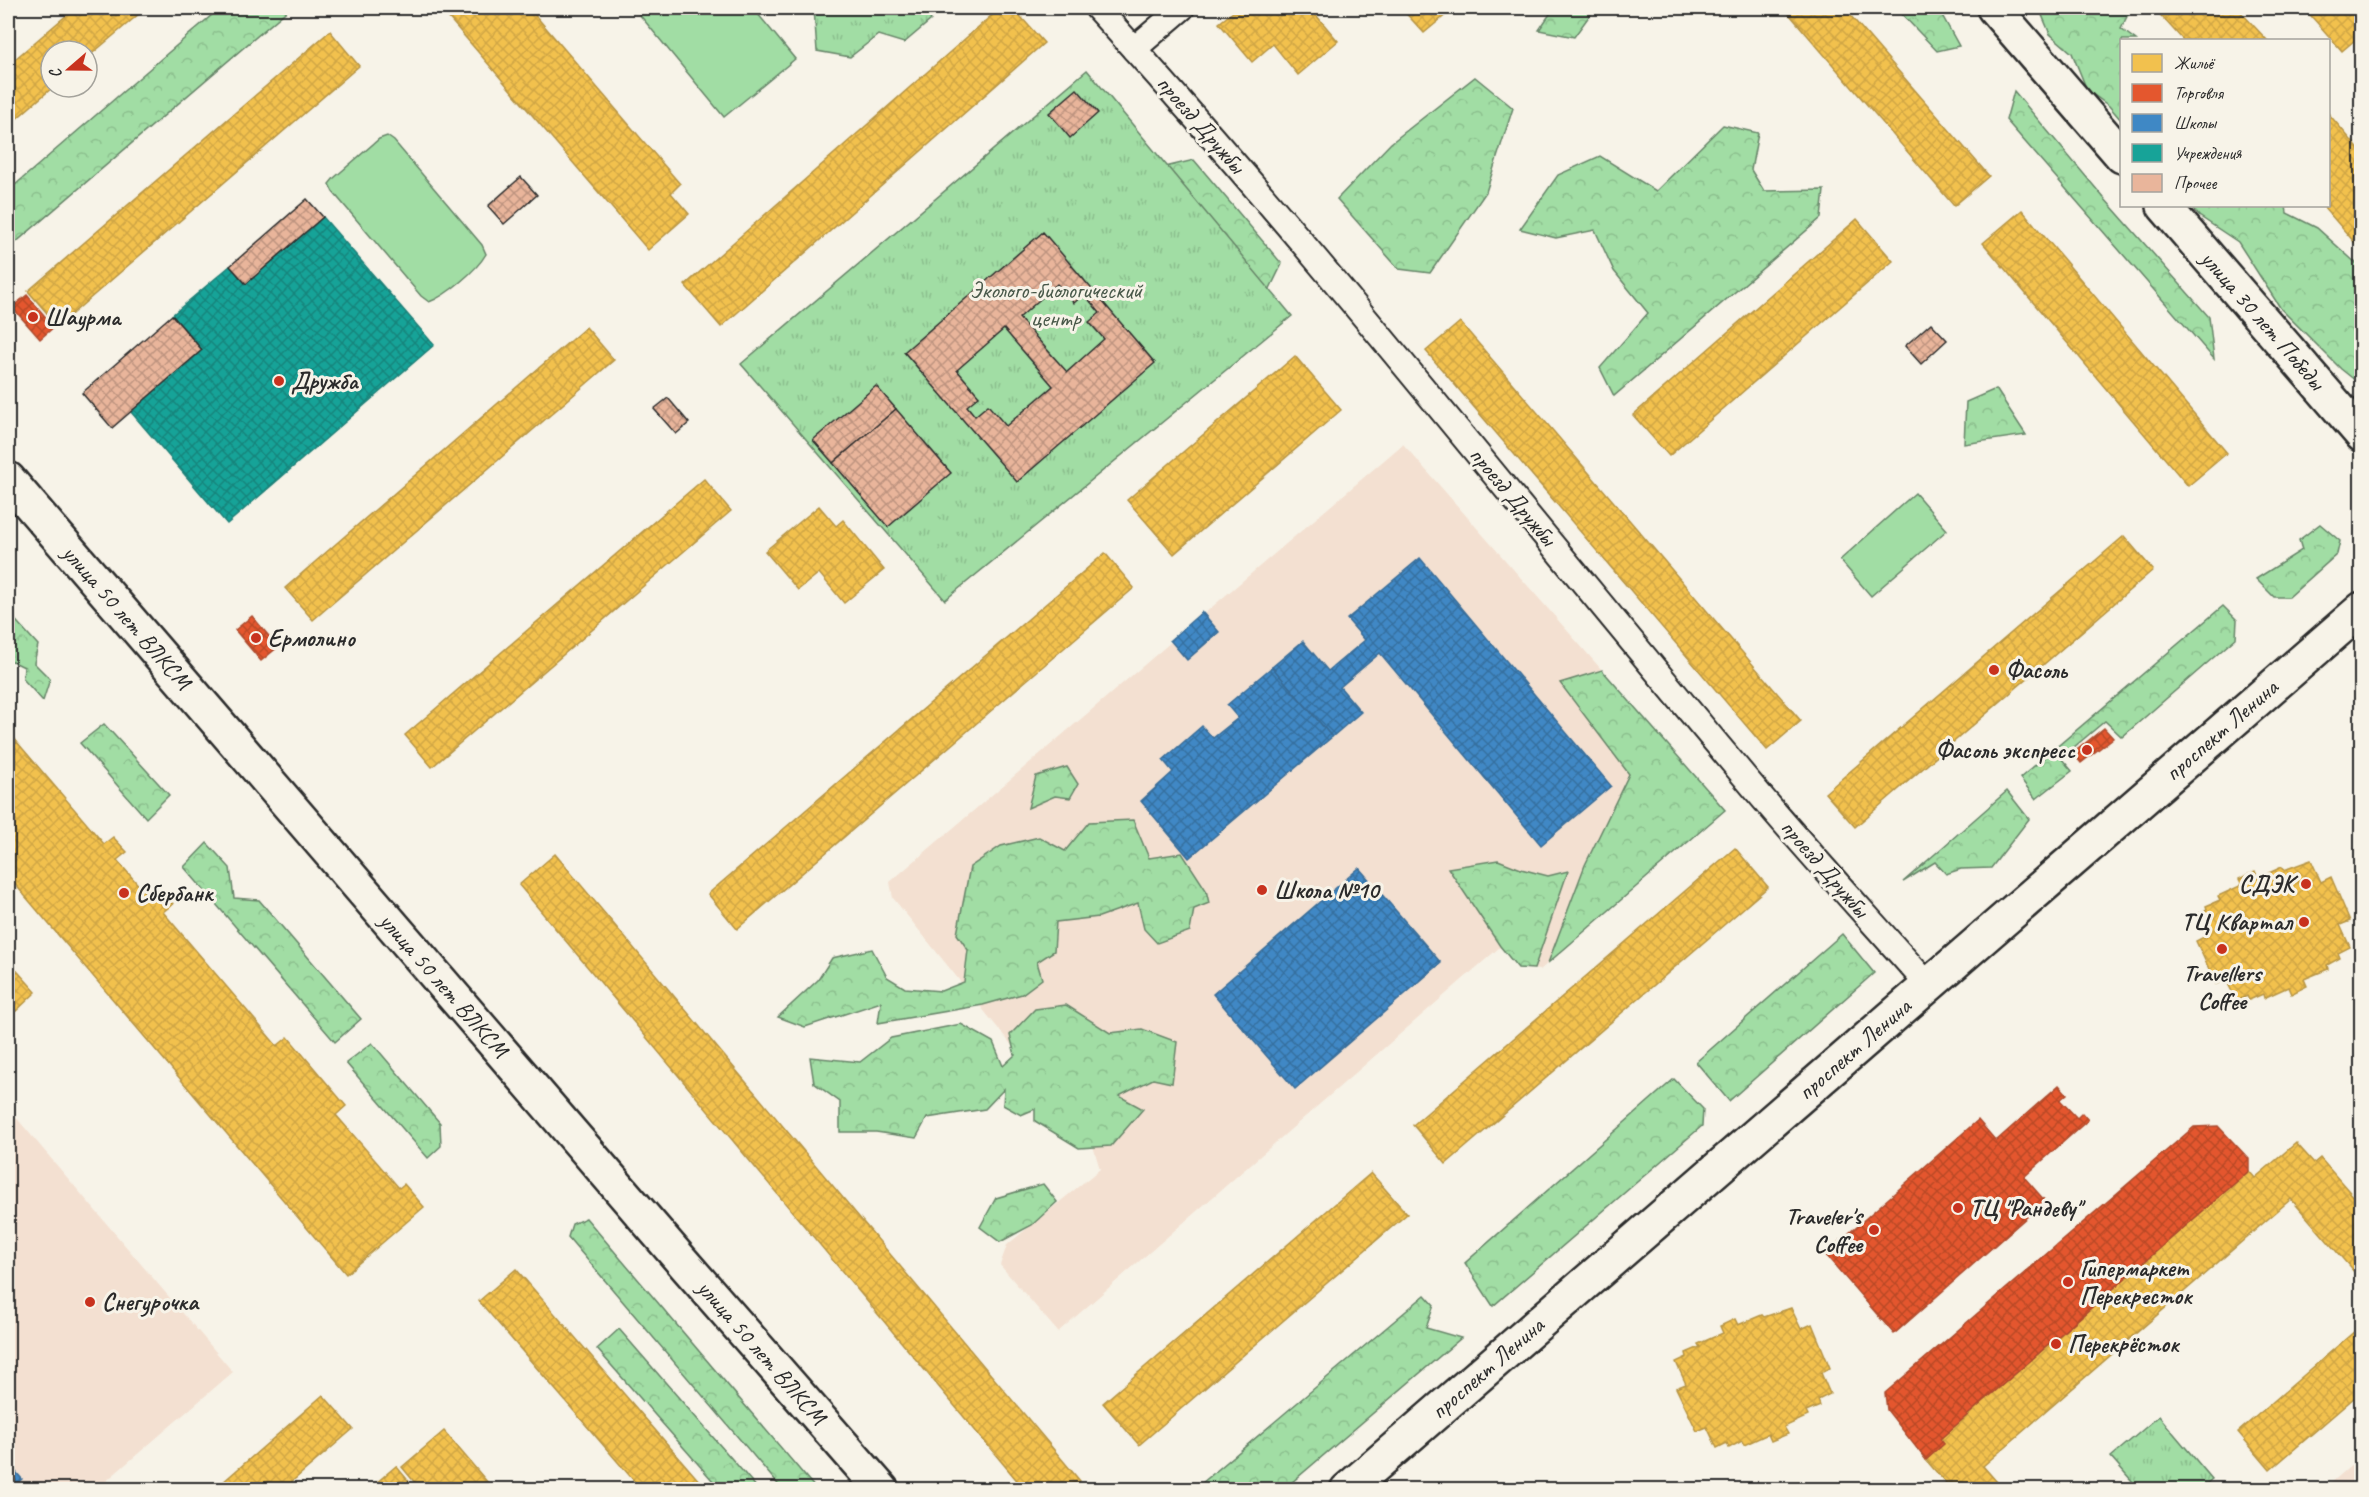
<svg xmlns="http://www.w3.org/2000/svg" width="2369" height="1497" viewBox="0 0 2369 1497" font-family="Caveat,sans-serif">
<defs>
<pattern id="forest-crowns" width="20" height="18" patternUnits="userSpaceOnUse" patternTransform="scale(1.5)"><rect width="20" height="18" fill="#a1dda4"/><path d="M2 6a3 3 0 1 1 6 0M12 15a3 3 0 1 1 6 0" fill="none" stroke="#8bbe8d"/></pattern>
<pattern id="park-tufts" width="24" height="20" patternUnits="userSpaceOnUse" patternTransform="scale(1.5)"><rect width="24" height="20" fill="#a1dda4"/><path d="M3 7l-1-3M5 7V3M7 7l1-3M15 17l-1-3M17 17v-4M19 17l1-3" fill="none" stroke="#8bbe8d"/></pattern>
<pattern id="homes-cross-hatch" width="8" height="8" patternUnits="userSpaceOnUse" patternTransform="scale(1.5)"><rect width="8" height="8" fill="#f2c14e"/><path d="M0 0l8 8M0 8l8-8" fill="none" stroke="#d0a644"/></pattern>
<pattern id="shops-cross-hatch" width="8" height="8" patternUnits="userSpaceOnUse" patternTransform="scale(1.5)"><rect width="8" height="8" fill="#e4572e"/><path d="M0 0l8 8M0 8l8-8" fill="none" stroke="#b94827"/></pattern>
<pattern id="schools-cross-hatch" width="8" height="8" patternUnits="userSpaceOnUse" patternTransform="scale(1.5)"><rect width="8" height="8" fill="#3f88c5"/><path d="M0 0l8 8M0 8l8-8" fill="none" stroke="#356fa0"/></pattern>
<pattern id="public-cross-hatch" width="8" height="8" patternUnits="userSpaceOnUse" patternTransform="scale(1.5)"><rect width="8" height="8" fill="#17a398"/><path d="M0 0l8 8M0 8l8-8" fill="none" stroke="#15857c"/></pattern>
<pattern id="building-cross-hatch" width="8" height="8" patternUnits="userSpaceOnUse" patternTransform="scale(1.5)"><rect width="8" height="8" fill="#e9b59b"/><path d="M0 0l8 8M0 8l8-8" fill="none" stroke="#bd937f"/></pattern>
</defs>
<rect width="100%" height="100%" fill="#f7f3e8"/>
<filter id="ink" filterUnits="userSpaceOnUse"><feTurbulence type="fractalNoise" baseFrequency=".0167" numOctaves="2"/><feDisplacementMap in="SourceGraphic" scale="12" xChannelSelector="R" yChannelSelector="G"/><feConvolveMatrix kernelMatrix="1 2 1 2 8 2 1 2 1" color-interpolation-filters="sRGB"/></filter>
<g filter="url(#ink)">
<!-- built -->
<g fill="#f3e0d1">
<polygon points="1403,444 1725,810 1540,970 1518,968 1500,947 1058,1332 1000,1265 1007,1245 1100,1169 1093,1146 893,898 890,882"/>
<polygon points="8,1108 233,1372 97,1489 8,1489"/>
<polygon points="2361,1457 2361,1489 2324,1489"/>
</g>
<!-- grass -->
<g fill="#a1dda4" stroke="#668468" stroke-width="1.5">
<polygon points="634,8 753,8 795,59 724,117"/>
<path d="M387 136 394 141 482 245 486 254C477 270 446 296 429 302L421 296 333 192 329 184 334 178 379 139Z"/>
<polygon points="1915,493 1947,530 1871,596 1840,560"/>
</g>
<!-- forest -->
<g fill="url(#forest-crowns)" stroke="#668468" stroke-width="1.5">
<polygon points="220,8 290,8 8,249 8,191"/>
<polygon points="1554,8 1595,8 1574,37 1539,30"/>
<polygon points="1896,8 1938,8 1959,46 1937,51"/>
<polygon points="2039,8 2131,8 2121,29 2136,40 2122,40 2121,120 2109,106 2087,90 2072,53 2050,34"/>
<polygon points="1475,77 1513,108 1486,192 1430,273 1399,269 1337,199 1391,143"/>
<polygon points="2014,91 2104,198 2209,317 2214,359 2006,120"/>
<polygon points="1723,125 1758,133 1751,170 1764,191 1824,190 1821,218 1614,396 1600,368 1648,313 1614,271 1595,230 1556,238 1520,229 1558,175 1600,156 1656,191"/>
<polygon points="1194,160 1282,264 1256,317 1132,175"/>
<polygon points="2191,206 2286,206 2287,213 2317,228 2358,265 2362,270 2361,385 2341,369 2281,309 2238,242 2199,216"/>
<polygon points="1996,389 2026,435 1964,444 1966,402"/>
<polygon points="2320,524 2340,541 2337,554 2289,597 2274,597 2256,579 2302,550 2299,540"/>
<polygon points="2223,606 2237,620 2236,638 2122,737 2105,721 2061,758 2072,771 2036,799 2020,778"/>
<polygon points="8,612 38,645 34,663 50,679 43,701 23,679 24,667 8,659"/>
<polygon points="1602,670 1725,810 1548,963 1585,865 1629,774 1560,683"/>
<polygon points="104,724 169,795 146,818 80,743"/>
<polygon points="1067,767 1078,784 1070,798 1055,796 1028,808 1036,776"/>
<polygon points="2007,791 2029,819 1991,868 1961,869 1946,874 1935,862 1903,882"/>
<polygon points="1133,820 1149,858 1182,853 1206,890 1209,903 1194,909 1190,931 1157,943 1144,929 1138,903 1099,917 1056,922 1054,951 1037,962 1042,979 1022,994 983,1005 878,1023 881,1002 805,1027 778,1017 818,980 832,958 872,949 887,977 905,988 941,991 964,982 968,950 957,934 970,867 1001,846 1039,837 1065,851 1089,822"/>
<polygon points="207,843 230,868 234,898 259,900 361,1019 335,1042 184,867"/>
<polygon points="1498,860 1521,869 1548,876 1568,871 1534,969 1518,968 1500,946 1448,868"/>
<polygon points="1842,934 1874,973 1729,1101 1696,1062"/>
<polygon points="1066,1005 1110,1033 1142,1029 1177,1042 1172,1083 1153,1079 1119,1096 1143,1109 1111,1146 1079,1148 1035,1121 1035,1109 1021,1115 1003,1105 1004,1089 985,1109 927,1118 916,1138 876,1132 840,1132 840,1102 814,1083 810,1057 860,1062 891,1038 961,1024 993,1042 1003,1066 1015,1055 1010,1035 1035,1009"/>
<polygon points="372,1043 440,1123 441,1146 428,1158 346,1063"/>
<polygon points="1674,1079 1703,1109 1702,1126 1493,1306 1465,1263"/>
<polygon points="1043,1184 1057,1202 1032,1225 1000,1242 980,1227 996,1198"/>
<polygon points="586,1218 816,1489 782,1489 568,1237 572,1224"/>
<polygon points="1425,1295 1434,1305 1426,1328 1461,1338 1284,1489 1195,1489"/>
<polygon points="619,1329 758,1489 720,1489 597,1349"/>
</g>
<!-- park -->
<g fill="url(#park-tufts)" stroke="#668468" stroke-width="1.5">
<polygon points="814,8 924,8 931,20 904,43 878,35 850,57 817,51"/>
<polygon points="1087,70 1292,316 945,600 741,364"/>
<polygon points="2159,1416 2212,1479 2200,1489 2139,1489 2111,1457"/>
</g>
<!-- homes -->
<g fill="url(#homes-cross-hatch)" stroke="#b69444" stroke-width="1.5">
<polygon points="75,8 146,8 87,58 87,51 51,51 51,87 53,87 8,126 8,65"/>
<polygon points="459,8 529,8 680,184 671,193 689,214 648,250 448,17"/>
<polygon points="1000,8 1013,8 1044,43 721,327 685,285"/>
<polygon points="1238,8 1310,8 1338,41 1298,75 1273,44 1252,62 1219,23"/>
<polygon points="1401,8 1454,8 1424,33"/>
<polygon points="1784,8 1844,8 1989,176 1954,206"/>
<polygon points="2154,8 2237,8 2267,40 2183,40"/>
<polygon points="2304,8 2362,8 2362,34 2342,51"/>
<polygon points="330,31 359,66 58,326 28,291"/>
<polygon points="2328,113 2362,153 2362,251 2323,206 2328,206"/>
<polygon points="2022,210 2227,453 2188,486 1983,243"/>
<polygon points="1857,219 1893,261 1669,456 1633,415"/>
<polygon points="1460,322 1801,721 1767,750 1426,351"/>
<polygon points="586,327 614,360 313,620 285,588"/>
<polygon points="1295,356 1341,410 1174,554 1127,500"/>
<polygon points="704,479 731,511 432,767 405,735"/>
<polygon points="819,506 836,526 843,520 884,570 844,603 819,573 798,590 765,551"/>
<polygon points="2124,536 2153,570 1855,827 1825,793"/>
<polygon points="1105,553 1134,588 737,929 708,894"/>
<polygon points="8,730 17,742 8,751"/>
<polygon points="17,742 104,844 113,837 127,852 117,860 147,895 157,885 173,904 163,912 277,1046 288,1037 346,1106 336,1115 399,1188 404,1184 424,1207 346,1274 8,876 8,751"/>
<polygon points="1735,848 1768,887 1446,1164 1413,1125"/>
<polygon points="555,854 1080,1481 1069,1490 1025,1490 519,885"/>
<polygon points="2311,860 2321,882 2331,877 2350,921 2340,925 2350,947 2338,953 2340,958 2327,965 2328,969 2304,979 2307,986 2291,994 2288,987 2264,998 2263,994 2249,1000 2247,996 2237,1001 2226,980 2216,984 2196,941 2206,936 2196,915 2207,909 2206,906 2220,900 2218,896 2242,885 2239,879 2255,871 2258,878 2282,867 2284,870"/>
<polygon points="10,963 36,992 16,1011 8,1000 8,965"/>
<polygon points="2296,1143 2314,1163 2320,1158 2362,1206 2362,1281 2291,1199 1983,1466 2004,1490 1952,1490 1926,1460 1944,1444 1940,1439 2249,1171 2255,1178"/>
<polygon points="1371,1173 1407,1214 1139,1445 1103,1403"/>
<polygon points="516,1269 707,1490 642,1490 479,1301"/>
<polygon points="1791,1308 1801,1329 1812,1324 1830,1368 1821,1373 1830,1394 1818,1400 1820,1406 1806,1412 1808,1416 1784,1427 1788,1434 1771,1441 1768,1434 1744,1445 1742,1441 1729,1448 1727,1443 1717,1448 1707,1427 1697,1431 1676,1388 1686,1384 1676,1362 1687,1357 1686,1353 1700,1347 1698,1344 1723,1333 1720,1326 1735,1319 1738,1325 1762,1315 1764,1317"/>
<polygon points="2362,1325 2362,1391 2270,1470 2238,1432"/>
<polygon points="323,1395 353,1429 331,1448 282,1490 214,1490"/>
<polygon points="444,1431 494,1490 421,1490 402,1467"/>
<polygon points="396,1466 416,1490 368,1490"/>
</g>
<!-- shops -->
<g fill="url(#shops-cross-hatch)" stroke="#ac4a2d" stroke-width="1.5">
<polygon points="27,295 54,327 40,339 12,307"/>
<polygon points="252,616 278,647 261,661 235,630"/>
<polygon points="2104,728 2113,738 2081,763 2073,753"/>
<polygon points="2059,1085 2067,1094 2060,1100 2077,1118 2082,1113 2088,1120 2024,1177 2045,1201 1894,1334 1825,1254 1978,1120 1996,1141"/>
<polygon points="2218,1126 2249,1159 2249,1171 1940,1439 1944,1444 1926,1460 1887,1410 1885,1393 2194,1127"/>
</g>
<!-- schools -->
<g fill="url(#schools-cross-hatch)" stroke="#396c97" stroke-width="1.5">
<polygon points="1420,558 1611,786 1541,845 1380,653 1340,687 1361,712 1332,737 1272,667 1303,641 1328,671 1365,640 1347,619"/>
<polygon points="1202,612 1219,632 1187,660 1170,640"/>
<polygon points="1272,667 1332,737 1189,858 1141,801 1173,772 1163,760 1202,726 1213,738 1238,718 1227,705"/>
<polygon points="1359,868 1441,963 1295,1089 1213,994"/>
<polygon points="8,1463 22,1479 10,1490 8,1490"/>
</g>
<!-- public -->
<polygon fill="url(#public-cross-hatch)" stroke="#1d7f77" stroke-width="1.5" points="323,217 434,345 227,524 131,412 202,350 172,315 230,266 246,284"/>
<!-- building -->
<g fill="url(#building-cross-hatch)" stroke="#2b2b2b" stroke-width="1.5" fill-rule="evenodd">
<polygon points="1077,89 1098,113 1070,138 1049,113"/>
<polygon points="521,177 537,195 504,224 488,206"/>
<polygon points="307,199 323,217 246,284 230,266"/>
<path d="M1043 232 1155 363 1017 482 904 352ZM1057 284 1074 303 1084 294 1100 313 1089 322 1104 339 1067 372 1019 318ZM1004 329 1053 386 1006 426 988 405 975 416 967 406 979 396 957 370Z"/>
<polygon points="172,315 202,350 112,428 82,393"/>
<polygon points="1931,323 1947,340 1921,364 1905,346"/>
<polygon points="876,386 896,409 833,463 813,440"/>
<polygon points="668,398 689,423 676,434 654,409"/>
<polygon points="896,409 951,473 888,527 833,463"/>
</g>
<g fill="none" stroke-linecap="round" stroke-linejoin="round">
<defs>
<g id="minor">
<path d="M1097 8C1324 257 1531 524 1749 782 1807 851 1868 917 1928 985"/>
<polyline points="1134,49 1182,8"/>
</g>
<g id="secondary">
<polyline points="1994,8 2122,156"/>
<polyline points="2164,206 2362,435"/>
<polyline points="8,479 680,1259 882,1490"/>
</g>
<polyline id="primary" points="1347,1490 2362,609"/>
</defs>
<!-- minor casing -->
<use href="#minor" stroke="#2b2b2b" stroke-width="28"/>
<!-- secondary casing -->
<use href="#secondary" stroke="#2b2b2b" stroke-width="38"/>
<!-- primary casing -->
<use href="#primary" stroke="#2b2b2b" stroke-width="38"/>
<!-- minor -->
<use href="#minor" stroke="#f7f3e8" stroke-width="24"/>
<!-- secondary -->
<use href="#secondary" stroke="#f7f3e8" stroke-width="33"/>
<!-- primary -->
<use href="#primary" stroke="#f7f3e8" stroke-width="33"/>
</g>
</g>
<!-- markers -->
<g fill="#c8321e" stroke="#f7f3e8" stroke-width="2">
<circle cx="33" cy="317" r="6"/>
<circle cx="279" cy="381" r="6"/>
<circle cx="256" cy="638" r="6"/>
<circle cx="1994" cy="670" r="6"/>
<circle cx="2087" cy="750" r="6"/>
<circle cx="2306" cy="884" r="6"/>
<circle cx="1262" cy="890" r="6"/>
<circle cx="124" cy="893" r="6"/>
<circle cx="2304" cy="922" r="6"/>
<circle cx="2222" cy="949" r="6"/>
<circle cx="1958" cy="1208" r="6"/>
<circle cx="1874" cy="1230" r="6"/>
<circle cx="2068" cy="1282" r="6"/>
<circle cx="90" cy="1302" r="6"/>
<circle cx="2056" cy="1344" r="6"/>
</g>
<g text-anchor="middle" stroke-width="6" stroke-linejoin="round" paint-order="stroke">
<!-- street labels -->
<g font-size="24" fill="#2b2b2b" stroke="#f7f3e8">
<text transform="translate(1201 124) rotate(49)" y="8">проезд Дружбы</text>
<text transform="translate(2263 320) rotate(49)" y="8">улица 30 лет Победы</text>
<text transform="translate(1513 496) rotate(50)" y="8">проезд Дружбы</text>
<text transform="translate(127 617) rotate(49)" y="8">улица 50 лет ВЛКСМ</text>
<text transform="translate(2221 730) rotate(-41)" y="8">проспект Ленина</text>
<text transform="translate(1825 868) rotate(49)" y="8">проезд Дружбы</text>
<text transform="translate(444 985) rotate(49)" y="8">улица 50 лет ВЛКСМ</text>
<text transform="translate(1854 1049) rotate(-41)" y="8">проспект Ленина</text>
<text transform="translate(762 1352) rotate(49)" y="8">улица 50 лет ВЛКСМ</text>
<text transform="translate(1487 1368) rotate(-41)" y="8">проспект Ленина</text>
</g>
<!-- park labels -->
<g font-size="24" fill="#485849" stroke="#f7f3e8">
<text x="1056" y="298">Эколого-биологический<tspan x="1056" dy="28">центр</tspan></text>
</g>
<!-- poi labels -->
<g font-size="24" font-weight="bold" fill="#2b2b2b" stroke="#f7f3e8" text-anchor="start">
<text x="45" y="325">Шаурма</text>
<text x="291" y="389">Дружба</text>
<text x="268" y="646">Ермолино</text>
<text x="2006" y="678">Фасоль</text>
<text x="2075" y="758" text-anchor="end">Фасоль экспресс</text>
<text x="2294" y="892" text-anchor="end">СДЭК</text>
<text x="1274" y="898">Школа №10</text>
<text x="136" y="901">Сбербанк</text>
<text x="2292" y="930" text-anchor="end">ТЦ Квартал</text>
<text x="2222" y="981" text-anchor="middle">Travellers<tspan x="2222" dy="28">Coffee</tspan></text>
<text x="1970" y="1216">ТЦ "Рандеву"</text>
<text x="1862" y="1224" text-anchor="end">Traveler's<tspan x="1862" dy="28">Coffee</tspan></text>
<text x="2080" y="1276">Гипермаркет<tspan x="2080" dy="28">Перекресток</tspan></text>
<text x="102" y="1310">Снегурочка</text>
<text x="2068" y="1352">Перекрёсток</text>
</g>
</g>
<!-- margin -->
<rect width="2369" height="1497" fill="none" stroke="#f7f3e8" stroke-width="30"/>
<rect x="15" y="15" width="2339" height="1467" fill="none" stroke="#2b2b2b" stroke-width="2" filter="url(#ink)"/>
<!-- legend -->
<rect x="2120" y="39" width="210" height="168" fill="#f7f3e8" stroke="#a5a39c" stroke-width="1.5"/>
<rect x="2132" y="54" width="30" height="18" fill="#f2c14e" stroke="#a5a39c" stroke-width="1.5"/>
<text x="2174" y="69" font-size="18" fill="#2b2b2b">Жильё</text>
<rect x="2132" y="84" width="30" height="18" fill="#e4572e" stroke="#a5a39c" stroke-width="1.5"/>
<text x="2174" y="99" font-size="18" fill="#2b2b2b">Торговля</text>
<rect x="2132" y="114" width="30" height="18" fill="#3f88c5" stroke="#a5a39c" stroke-width="1.5"/>
<text x="2174" y="129" font-size="18" fill="#2b2b2b">Школы</text>
<rect x="2132" y="144" width="30" height="18" fill="#17a398" stroke="#a5a39c" stroke-width="1.5"/>
<text x="2174" y="159" font-size="18" fill="#2b2b2b">Учреждения</text>
<rect x="2132" y="174" width="30" height="18" fill="#e9b59b" stroke="#a5a39c" stroke-width="1.5"/>
<text x="2174" y="189" font-size="18" fill="#2b2b2b">Прочее</text>
<!-- north arrow -->
<g transform="translate(69 69) rotate(250)"><circle r="28" fill="#f7f3e8" stroke="#a5a39c" stroke-width="1.5"/>
<path d="M0-4.5L10 22L0 15L-10 22Z" fill="#c8321e"/>
<text y="-9" font-size="16" font-weight="bold" text-anchor="middle" fill="#2b2b2b">С</text>
</g>
</svg>
